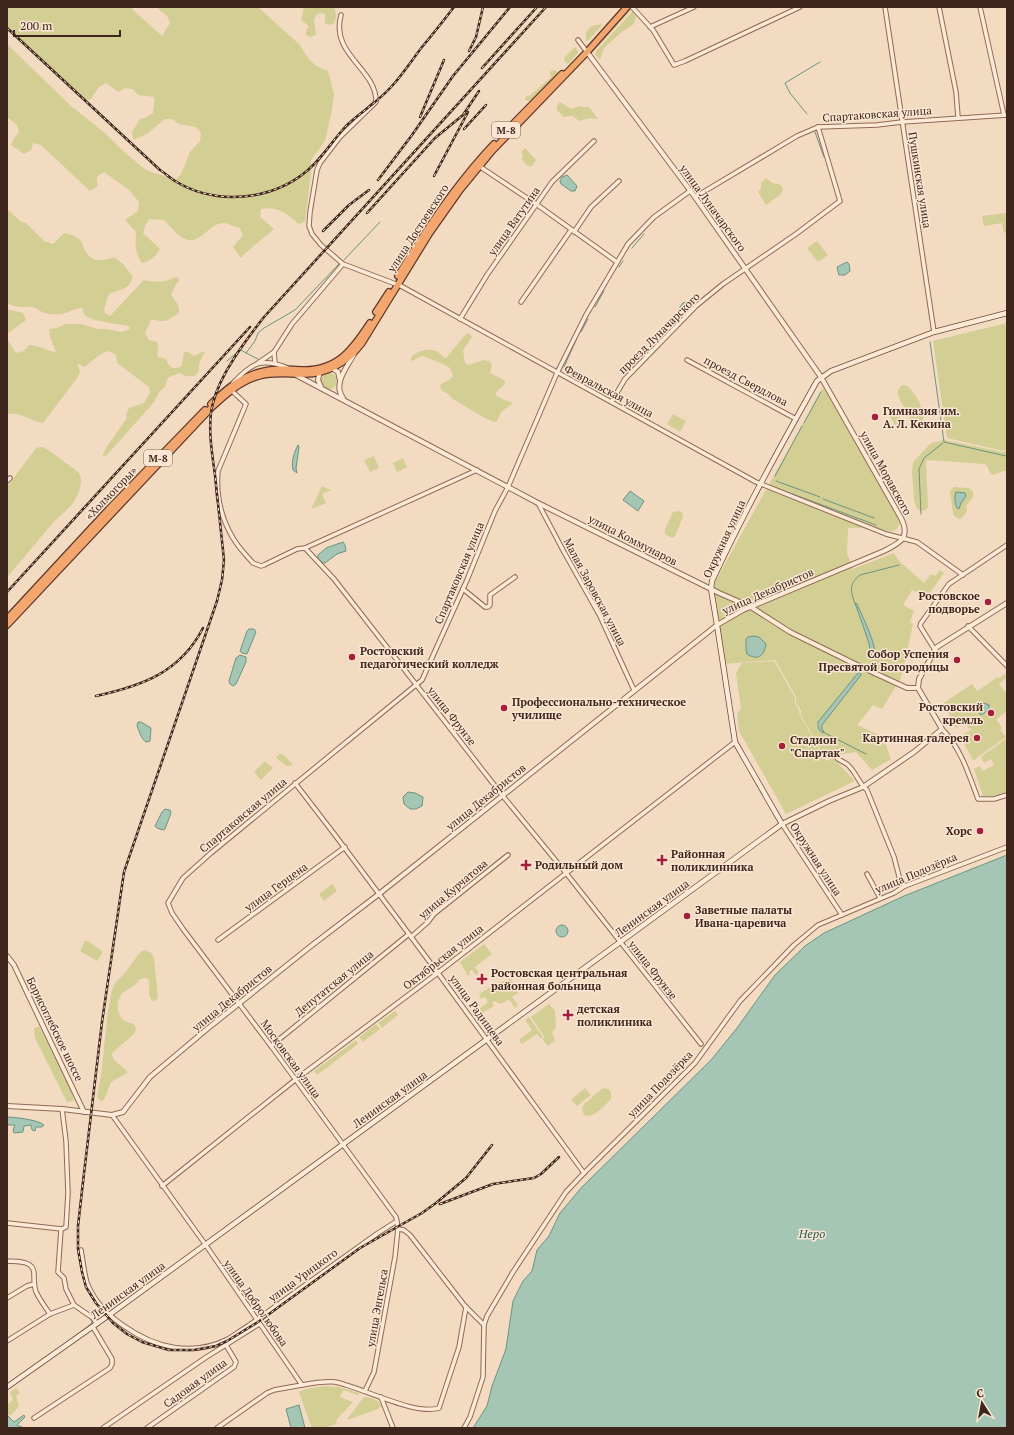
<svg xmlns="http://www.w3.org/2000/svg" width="1014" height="1435" viewBox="0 0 1014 1435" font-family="'PT Serif',serif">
<rect width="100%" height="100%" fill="#f3dbc2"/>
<!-- green -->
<g fill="#d3ce94">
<path d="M7 7H133V10L162 36 170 23 167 16 156 7H258L300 45C307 58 314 67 328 71L334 94 332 110 325 141 311 160V172L305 222 298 224C288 213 276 206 261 209L260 217 274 229 243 255 241 258 233 247 243 235 240 228C235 227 229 224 225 223 208 222 200 248 183 238 176 234 170 226 164 220L149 219 145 226 143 233 160 249C155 257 151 261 142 263 135 253 135 244 136 232L125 220 138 211 139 202 129 190 104 172C96 176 96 178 98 186L90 191 41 145 33 143 31 150 24 154 11 145 14 138 19 132 17 125 7 117V44L71 106 106 134 123 151 146 170 154 173 176 179 181 174 190 152 200 141 201 133 196 127 179 124 172 119H165L147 134 133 140 132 132 140 119 147 117 153 113 154 105V97L138 95 133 89 125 88 118 92 106 83 99 87 90 100 81 99 7 29Z"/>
<polygon points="304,7 332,7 335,8 336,18 334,23 330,25 325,23 325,14 320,13 316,15 314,20 316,34 311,37 306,35 306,31 309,26 301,20"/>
<polygon points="631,10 598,47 596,47 627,11"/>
<polygon points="633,11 634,12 636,16 634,24 623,31 607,45 604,48 600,60 595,54 597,50"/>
<polygon points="603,24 589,40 586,41 586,32 591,26"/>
<polygon points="576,47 578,53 568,64 565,62 564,58 573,49"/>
<polygon points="555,70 559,73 531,100 527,101 525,99 526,96 531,95 551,77 550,73 551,71"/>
<polygon points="560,102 571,109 581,106 582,107 589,107 598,119 591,118 579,121 573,116 564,117 557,110 557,105"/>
<polygon points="525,148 536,160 532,166 528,166 522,160 523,155 521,152"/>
<polygon points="766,178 772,183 781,185 783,189 781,194 766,205 758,192 761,188 761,183"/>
<path d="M7 209 20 221 27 224 44 241 53 244 64 233C69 234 74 235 78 238 83 242 83 248 86 252 93 263 104 261 114 257L123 264 133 277C127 292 121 288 109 294L104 309 105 313 110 316 144 280C151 282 159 282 166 281 171 279 174 277 179 278V281L176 284 171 295C175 301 180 305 179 313 174 316 170 320 164 321 159 322 156 319 151 320L145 333 149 340 157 342C159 346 159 349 157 353L158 357 166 359C167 361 167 363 169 365 173 370 181 369 182 363 184 359 183 355 184 352H188L194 356 202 352H205C203 356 200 360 199 364 199 366 199 368 199 370 196 379 185 377 180 373L169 377 167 380 165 387 159 392 154 402 107 455 102 457 106 448 127 418 126 415 129 408 144 403 150 393 149 387 117 363 116 355 109 351C98 354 93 361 84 367L77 363 80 371 78 377 43 423C28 421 24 412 7 414V336C8 343 13 347 16 353L24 351 29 345C39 345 46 351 56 352L50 337 49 329 57 328 66 324H82L97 329H105L122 332 130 329 129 326C119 324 90 322 84 314 83 312 83 310 82 308 74 308 69 313 61 314 56 314 50 315 45 313 40 312 37 307 31 307 20 306 19 309 7 303Z"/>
<polygon points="1007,213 1007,232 1004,233 1002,223 984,226 982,216"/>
<polygon points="817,241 828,255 818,262 807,248"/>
<polygon points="7,309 23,313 26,320 7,334"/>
<polygon points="1007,323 1007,449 1004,451 947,438 933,341"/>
<path d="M468 333 470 334 472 337 463 350 465 363 468 365 484 360 489 361 492 364 490 373 500 378 505 381V384L496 392V395L502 399 511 402 512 404 501 412 497 421 494 422 483 417 453 399 448 394 441 390 440 385 449 380 453 376 450 368 443 364 423 356 419 357 413 361 411 360V357C418 351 429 347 438 352 441 354 443 357 446 358L465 335Z"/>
<circle cx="329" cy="381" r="8"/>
<path d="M902 385H905C913 387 926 412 923 420L920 422H913L910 419 898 396C897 391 898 389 902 385Z"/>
<path d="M823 387 900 519C901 526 897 530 891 532L876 528H848L847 553 853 569 894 553 899 561 924 583 931 574 935 576 940 570 944 573 927 597 912 590 903 605 914 611 910 622 913 624 901 678 882 709 873 705 857 725 883 737 891 759 872 770 856 752 832 756 826 759 800 714 802 712 796 703V697L775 660 724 664 711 589Z"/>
<polygon points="894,407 902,421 895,425 887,411"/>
<polygon points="673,414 686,421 680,432 667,424"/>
<path d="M944 440 1003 452 1007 451V470L992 475C988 472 989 467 985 464L927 460 926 463 928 507 926 510 921 511 917 509 914 500 912 471 913 462 931 443Z"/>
<path d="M40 447H43L47 449 78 472C84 480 80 490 76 498 71 509 58 516 51 525 36 543 22 560 7 577V487L36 448Z"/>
<polygon points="374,456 379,468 370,472 364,460"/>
<polygon points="403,458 407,467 397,472 393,463"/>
<polygon points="322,486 331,490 322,494 326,503 311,509"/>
<polygon points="954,487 969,488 973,492 973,497 966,506 967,511 962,518 959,519 954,516 953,513 950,491"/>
<polygon points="677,511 682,512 683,517 675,536 673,538 665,534 665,529 673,512"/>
<polygon points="774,661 795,698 795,703 800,712 799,714 826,761 833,758 855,781 786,814 739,731 737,713 741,709 736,673 742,663"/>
<polygon points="1005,674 1007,677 999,684 1007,694 1007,711 996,719 1002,728 1000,730 1006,737 974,760 973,760 960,736 971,730 971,728 969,729 966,724 963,726 962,724 956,728 944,705 944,703 972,684 977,691 998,677 999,678"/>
<polygon points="1007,738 1007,792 993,796 983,796 974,769 980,766 983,771 994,765 991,759 984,763 981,757"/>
<polygon points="279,754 284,755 293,765 287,766 276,758"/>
<polygon points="265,761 273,768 261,780 254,772"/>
<polygon points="332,884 337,891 324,901 319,894"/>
<polygon points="85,941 88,941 102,951 102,954 97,961 80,951"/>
<polygon points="484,944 492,954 475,967 479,973 476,975 472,970 469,971 470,974 468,976 460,962"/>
<path d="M145 950 151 953 154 958 158 997 156 1000 153 1001C147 996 150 987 149 980L146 978 140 979 135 985 122 993 118 1001V1010L120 1016 124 1021 134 1024 136 1029 134 1034 113 1052 112 1055 114 1060 127 1071V1073L111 1082 104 1100 100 1101 97 1096 101 1076 108 1011 112 990 115 983 125 973 138 955 142 951Z"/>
<polygon points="511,979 518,993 512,997 518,1005 515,1008 509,999 501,1004 494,1001 492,1003 494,1006 482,1013 479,1009 488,1002 485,997 481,999 479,994 497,983"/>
<polygon points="549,1004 555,1011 556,1028 552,1032 555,1041 548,1046 543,1040 544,1036 531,1017"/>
<polygon points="395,1011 398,1015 382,1028 378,1023"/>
<polygon points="529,1017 543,1037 541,1039 537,1034 522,1044 519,1040 532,1030 525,1020"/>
<polygon points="376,1024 380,1029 363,1042 359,1037"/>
<path d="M39 1026C50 1048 69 1078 74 1101L67 1102 35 1038 34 1029Z"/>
<polygon points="356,1040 358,1044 317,1075 314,1071"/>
<polygon points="585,1088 591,1095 577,1106 571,1100"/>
<path d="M603 1088 608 1089 611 1092V1099C605 1105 594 1119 584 1115L582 1109 584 1104Z"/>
<polygon points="325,1386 339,1387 359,1393 358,1395 343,1390 340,1397 353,1402 337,1419 336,1424 324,1428 312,1428 299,1392 305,1389"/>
<polygon points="16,1388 20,1392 16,1396 19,1406 10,1416 7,1413 7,1405 13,1400 10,1392"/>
<path d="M364 1397C373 1397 378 1400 382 1407H379L378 1409 347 1420 348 1418Z"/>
</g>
<!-- water -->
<g fill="#a5c5b5" stroke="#6a9582">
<polygon points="567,175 577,186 575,191 571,191 561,184 560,181 562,177"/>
<polygon points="847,262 849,264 850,271 845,275 839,275 837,267"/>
<polygon points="687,302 690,303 691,306 682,315 680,314 680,307 683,303"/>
<path d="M298 445 299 447 296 468 297 473 293 470C291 461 294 453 298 445Z"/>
<polygon points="630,491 644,501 638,511 623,500"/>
<path d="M956 492 965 493 966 496 961 503 959 509 957 508C955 504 954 497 956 492Z"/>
<polygon points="343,542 345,545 346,551 337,554 325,563 323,563 318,559 318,555 326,548"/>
<path d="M855 603 857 604C861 614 878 646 874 656L871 655 869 643Z"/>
<polygon points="249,629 254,629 256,632 247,654 242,653 240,651 247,631"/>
<path d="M754 636 759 637 766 644C764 656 758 661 747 654L746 649V639L748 637Z"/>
<polygon points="240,655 246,657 246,662 236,684 233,686 230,684 229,681 236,658"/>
<path d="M858 673H860L861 675 822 725V729L824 732 823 733C818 730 818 727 818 722Z"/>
<polygon points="984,703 989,705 989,710 981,715 977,710 977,707"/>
<path d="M138 722H141L151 728 150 741 146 742C142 740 139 731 137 726Z"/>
<polygon points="408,792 415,793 423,797 422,806 416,809 410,809 404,804 403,797"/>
<polygon points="165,809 170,810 171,813 165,829 163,830 157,828 155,826 162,812"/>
<polygon points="1007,855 1007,1428 473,1428 487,1406 492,1386 506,1349 513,1301 523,1281 532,1271 537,1250 549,1236 560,1213 582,1187 711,1060 737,1028 775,975 805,946 824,933 904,896"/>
<circle cx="562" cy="931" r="6"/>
<path d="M7 1117C14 1117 39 1120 44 1125L42 1127H36L35 1131 32 1130 31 1125 24 1126 23 1132 14 1133 13 1130 15 1125H7Z"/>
<polygon points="299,1405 305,1428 291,1428 286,1409"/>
<polygon points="7,1415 14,1422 24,1415 25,1417 17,1425 24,1428 7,1428"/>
</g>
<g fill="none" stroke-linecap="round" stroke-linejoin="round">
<!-- stream -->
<g stroke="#6a9582" stroke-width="1">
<polyline points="807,114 790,93 785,83 820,62"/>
<polyline points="815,132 824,157"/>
<polyline points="632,248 644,234"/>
<polyline points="344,260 380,222"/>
<polyline points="619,267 623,261"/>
<polyline points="595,307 604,291"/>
<polyline points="581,332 588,319"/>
<polyline points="930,342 944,442 1006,456 1007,455"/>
<polyline points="241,350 246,353 255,341 258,333 264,328 295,310 339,264"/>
<polyline points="246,353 258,359"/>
<polyline points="227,361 240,350"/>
<polyline points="564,367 577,338"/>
<polyline points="804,423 821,392"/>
<polyline points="775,476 802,426"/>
<polyline points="776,481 820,497"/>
<polyline points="771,486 876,525"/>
<polyline points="823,499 874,518"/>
<polyline points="921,514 919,469 924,458 943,443"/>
<path d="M855 604C851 592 848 584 860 575L899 565"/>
<polyline points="823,732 866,754"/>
<polyline points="71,1339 91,1324 92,1321 88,1316"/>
</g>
<defs>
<g id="minor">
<polyline points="632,7 653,30 674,65 685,61 800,7"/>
<polyline points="885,7 934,332"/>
<polyline points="939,7 956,92 958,117"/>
<polyline points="980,7 1004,115"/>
<path d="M341 15C330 55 377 69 376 102L340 137 320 163 317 170 310 212 309 226 312 234 321 245 343 264 401 286 756 482 886 534 917 542 963 575"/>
<polyline points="650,27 694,7"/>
<polyline points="578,40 587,52"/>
<polyline points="479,166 536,204 617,262"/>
<polyline points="695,197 797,136 818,127 877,125 902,122 1007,115"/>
<polyline points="574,232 591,207 619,181"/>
<polyline points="521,302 571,230"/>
<polyline points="460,319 487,275 552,182 594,141"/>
<polyline points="274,352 275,363"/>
<polyline points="687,360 796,419"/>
<polyline points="258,363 274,352 292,324 343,264"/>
<path d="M233 383C252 363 261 357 288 368"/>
<path d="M231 390 246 404 218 471C216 494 221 518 233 538 238 547 246 555 253 563L261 566 264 565 297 549 305 548 477 470"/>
<polyline points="612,401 625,379 696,306 723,284 796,234 840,201 818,127"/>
<polyline points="7,481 10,478"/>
<polyline points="538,503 564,552 600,616 634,690"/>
<polyline points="305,548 334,579 502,795 566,873 701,1044"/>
<polyline points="463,589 485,607 488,607 490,605 490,595 515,577"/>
<polyline points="968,626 1007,666"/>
<polyline points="935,650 920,626 921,623 949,584 1007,545"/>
<path d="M942 729C961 748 969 775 978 799H994L1007 795"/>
<path d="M837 758C840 761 845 762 848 765 856 772 859 784 867 790L894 857 900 880 905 886"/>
<polyline points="295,783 335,835 438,973 584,1173"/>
<polyline points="782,824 842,915"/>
<polyline points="867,874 880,898"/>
<polyline points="411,937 428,922 434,914 508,855"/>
<polyline points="218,940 345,847"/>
<polyline points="271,1046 409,934"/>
<path d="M112 1115 205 1244 302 1385C313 1383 324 1381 335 1382 361 1387 415 1416 439 1408L459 1347 466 1307"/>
<polyline points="162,1186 295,1080 435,975 735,742"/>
<polyline points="7,1223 62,1229 66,1227 68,1193 66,1141 62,1109"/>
<polyline points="61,1229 58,1272 64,1278 66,1289 74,1305 93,1318 97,1324"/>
<polyline points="398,1229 404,1230 410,1235 465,1306 484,1325"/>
<path d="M81 1250C83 1261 84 1272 87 1283 94 1301 109 1316 124 1326 155 1348 192 1357 228 1339 235 1335 241 1330 248 1326L378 1233 397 1221"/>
<path d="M7 1261C17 1262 34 1260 34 1274 34 1281 34 1286 36 1292 40 1300 45 1307 50 1314"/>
<polyline points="7,1298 27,1286 34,1284"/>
<polyline points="7,1341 50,1314 74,1305"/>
<polyline points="365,1391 374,1372 395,1257 398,1228 396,1217 271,1046 183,929 172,913 168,903 183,878 211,853 422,680 467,580 495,511 508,487 557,373 586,315 628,244 654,217 690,191"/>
<polyline points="381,1397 393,1428"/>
<polyline points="34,1418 110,1368 112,1364 112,1359 93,1327"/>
<polyline points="103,1428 205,1358 259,1324"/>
<polyline points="147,1428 234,1367 236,1362 226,1345"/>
<polyline points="217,1428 267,1393 274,1390 302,1385"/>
<polyline points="464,1428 470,1417 483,1377 484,1325 487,1316 513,1272 566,1192 584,1173 695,1063 740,1001 794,945 818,925 894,893 905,886 1007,847"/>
</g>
<g id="tertiary">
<polyline points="330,367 338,372 340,380"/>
<polyline points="320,371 318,380 321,387"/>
<polyline points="296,375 538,503 719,593 751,607 790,632 857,665 907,688 918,688"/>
<path d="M343 398C332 384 348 366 354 354"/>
<polyline points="782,824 829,801 863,787 914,752 942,729 918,688 919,679 937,647 1007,603"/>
<polyline points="7,956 14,965 84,1112"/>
<path d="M7 1106 62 1109 112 1115 123 1112 150 1077 207 1029 311 946 379 894 717 625 743 610 884 551C900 543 911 538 901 518L821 377 695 197 587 52"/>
</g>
<path id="secondary" d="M7 1387 109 1315 782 824 735 742 717 625 711 589 712 581C744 512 780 447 817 381L831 371 934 332 1007 313"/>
<g id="trunk">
<polyline points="512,125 562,74"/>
<path d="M398 276C426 229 456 184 494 144"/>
<polyline points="376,312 389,292"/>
<path d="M211 404C228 387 246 373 270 370 282 368 293 370 304 370 338 370 353 349 370 323"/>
<polyline points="7,619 108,510 205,410"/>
<path d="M7 625 211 408C225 395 240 381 259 376 273 372 287 374 302 374 326 375 348 362 362 343L429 234 460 190 492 151 587 52 627 7"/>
</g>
</defs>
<!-- minor casing -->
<use href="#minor" stroke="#906956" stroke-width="5.5"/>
<!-- tertiary casing -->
<use href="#tertiary" stroke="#906956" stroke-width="6"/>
<!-- secondary casing -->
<use href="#secondary" stroke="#714b39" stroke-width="6"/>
<!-- trunk casing -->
<use href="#trunk" stroke="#5d382b" stroke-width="8"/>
<!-- minor -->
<use href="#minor" stroke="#fdead6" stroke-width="3.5"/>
<!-- tertiary -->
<use href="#tertiary" stroke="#fdead6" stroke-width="4"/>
<!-- secondary -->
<use href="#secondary" stroke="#fdead6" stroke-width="4.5"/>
<!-- trunk -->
<use href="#trunk" stroke="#f4a66f" stroke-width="5.5"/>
<defs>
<g id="rail">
<path d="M7 28 160 170C165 173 170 178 175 181 216 206 272 201 308 170 323 157 333 140 346 126 361 112 379 101 392 86 403 74 412 60 422 47 433 34 444 20 454 7"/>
<polyline points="469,51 476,37 483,7"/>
<polyline points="482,68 537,7"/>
<polyline points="420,117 444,60"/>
<polyline points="464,129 486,105"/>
<polyline points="434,176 468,112"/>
<polyline points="378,180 412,135 453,76 510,7"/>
<polyline points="367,213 435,138 463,115 479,91"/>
<polyline points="323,231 349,205 369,190"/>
<polyline points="7,592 250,327"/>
<path d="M96 696C141 686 180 673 203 628"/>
<path d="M492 1145 466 1178 436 1203 422 1213 360 1248 258 1322 227 1341 216 1346 194 1350H169L142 1342 127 1334 113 1323 96 1303 86 1287 82 1272 78 1249V1226L83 1182 102 1022 124 872 217 601 222 580 224 560C221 532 218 504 215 475 212 454 207 424 213 403 220 374 246 340 264 317L546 7"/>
<polyline points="440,1204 493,1184 534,1178 541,1174 559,1157"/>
</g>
</defs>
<!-- rail casing -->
<use href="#rail" stroke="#3e261c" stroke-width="2.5"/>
<!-- rail -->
<use href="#rail" stroke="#fae6d2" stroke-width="1" stroke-dasharray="3" stroke-linecap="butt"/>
</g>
<!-- markers -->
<g fill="#a61f3a" stroke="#fae6d2" stroke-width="1.5">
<circle cx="875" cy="417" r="4"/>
<circle cx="988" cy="602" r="4"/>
<circle cx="352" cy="657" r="4"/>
<circle cx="957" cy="660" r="4"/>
<circle cx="504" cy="708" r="4"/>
<circle cx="991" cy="713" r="4"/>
<circle cx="977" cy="738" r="4"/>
<circle cx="782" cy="746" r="4"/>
<circle cx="980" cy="831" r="4"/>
<path d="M660 854h4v4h4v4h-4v4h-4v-4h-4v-4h4z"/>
<path d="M524 859h4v4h4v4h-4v4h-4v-4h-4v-4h4z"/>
<circle cx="687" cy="916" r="4"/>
<path d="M480 973h4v4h4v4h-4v4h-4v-4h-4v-4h4z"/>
<path d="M566 1009h4v4h4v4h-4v4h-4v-4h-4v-4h4z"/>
</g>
<g text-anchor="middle" stroke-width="3" stroke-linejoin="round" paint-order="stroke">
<!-- shield labels -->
<g fill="#fae6d2" stroke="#766053" stroke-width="1">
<rect x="492" y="122" width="28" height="16" rx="3"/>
<rect x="144" y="450" width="28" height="16" rx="3"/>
</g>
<g font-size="10" font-weight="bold" fill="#3e261c">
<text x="506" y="134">М-8</text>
<text x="158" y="462">М-8</text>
</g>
<!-- street labels -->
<g font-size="11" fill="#3e261c" stroke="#fae6d2">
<text transform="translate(877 114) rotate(-4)" y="4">Спартаковская улица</text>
<text transform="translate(920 180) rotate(81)" y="4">Пушкинская улица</text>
<text transform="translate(713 208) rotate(54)" y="4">улица Луначарского</text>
<text transform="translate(514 221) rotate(-55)" y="4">улица Ватутина</text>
<text transform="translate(418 228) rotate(-57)" y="4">улица Достоевского</text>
<text transform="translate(659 333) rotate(-45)" y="4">проезд Луначарского</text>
<text transform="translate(746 381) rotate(28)" y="4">проезд Свердлова</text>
<text transform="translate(609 391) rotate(28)" y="4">Февральская улица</text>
<text transform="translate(886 473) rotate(61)" y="4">улица Моравского</text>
<text transform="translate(111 493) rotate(-46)" y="4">«Холмогоры»</text>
<text transform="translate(724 539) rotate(-65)" y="4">Окружная улица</text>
<text transform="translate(633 540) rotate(27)" y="4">улица Коммунаров</text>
<text transform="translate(459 573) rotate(-67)" y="4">Спартаковская улица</text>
<text transform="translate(768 591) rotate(-24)" y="4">улица Декабристов</text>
<text transform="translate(595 592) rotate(62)" y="4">Малая Заровская улица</text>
<text transform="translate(452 716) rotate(52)" y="4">улица Фрунзе</text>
<text transform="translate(486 797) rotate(-39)" y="4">улица Декабристов</text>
<text transform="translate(243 815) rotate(-40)" y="4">Спартаковская улица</text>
<text transform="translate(816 859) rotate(57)" y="4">Окружная улица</text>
<text transform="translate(916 873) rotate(-23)" y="4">улица Подозёрка</text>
<text transform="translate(276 887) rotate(-36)" y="4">улица Герцена</text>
<text transform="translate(453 889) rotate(-40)" y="4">улица Курчатова</text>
<text transform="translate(652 908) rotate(-36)" y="4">Ленинская улица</text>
<text transform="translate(443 957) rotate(-38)" y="4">Октябрьская улица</text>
<text transform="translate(653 970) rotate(52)" y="4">улица Фрунзе</text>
<text transform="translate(334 983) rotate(-39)" y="4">Депутатская улица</text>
<text transform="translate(232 998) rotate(-39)" y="4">улица Декабристов</text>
<text transform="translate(477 1010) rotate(54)" y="4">улица Радищева</text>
<text transform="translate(55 1029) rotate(64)" y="4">Борисоглебское шоссе</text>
<text transform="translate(291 1059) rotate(54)" y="4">Московская улица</text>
<text transform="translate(660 1084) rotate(-46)" y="4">улица Подозёрка</text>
<text transform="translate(390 1099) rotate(-36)" y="4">Ленинская улица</text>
<text transform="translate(303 1275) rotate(-36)" y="4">улица Урицкого</text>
<text transform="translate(128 1290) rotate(-36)" y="4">Ленинская улица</text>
<text transform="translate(256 1303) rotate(55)" y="4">улица Добролюбова</text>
<text transform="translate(377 1308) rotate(-80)" y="4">улица Энгельса</text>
<text transform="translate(195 1383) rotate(-36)" y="4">Садовая улица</text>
</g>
<!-- poi labels -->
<g font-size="11" font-weight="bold" fill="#3e261c" stroke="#fae6d2" text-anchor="start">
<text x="883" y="415">Гимназия им.<tspan x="883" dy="13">А. Л. Кекина</tspan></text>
<text x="980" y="600" text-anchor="end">Ростовское<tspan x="980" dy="13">подворье</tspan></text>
<text x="360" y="655">Ростовский<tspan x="360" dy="13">педагогический колледж</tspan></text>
<text x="949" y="658" text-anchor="end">Собор Успения<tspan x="949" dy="13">Пресвятой Богородицы</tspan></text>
<text x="512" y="706">Профессионально-техническое<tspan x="512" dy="13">училище</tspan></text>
<text x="983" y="711" text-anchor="end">Ростовский<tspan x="983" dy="13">кремль</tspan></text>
<text x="969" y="742" text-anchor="end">Картинная галерея</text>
<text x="790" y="744">Стадион<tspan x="790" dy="13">"Спартак"</tspan></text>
<text x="972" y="835" text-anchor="end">Хорс</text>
<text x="671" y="858">Районная<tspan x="671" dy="13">поликлинника</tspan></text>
<text x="535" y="869">Родильный дом</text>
<text x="695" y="914">Заветные палаты<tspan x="695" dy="13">Ивана-царевича</tspan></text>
<text x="491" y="977">Ростовская центральная<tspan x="491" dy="13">районная больница</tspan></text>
<text x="577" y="1013">детская<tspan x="577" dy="13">поликлиника</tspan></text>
</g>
<!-- water labels -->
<g font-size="12" font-style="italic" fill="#2a5f51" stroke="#fae6d2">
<text x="812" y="1238">Неро</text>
</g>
</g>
<!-- border -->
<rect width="1014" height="1435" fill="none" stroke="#3e261c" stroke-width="16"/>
<!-- north arrow -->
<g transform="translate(982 1403) rotate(349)" stroke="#fae6d2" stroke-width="3" paint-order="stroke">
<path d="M0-3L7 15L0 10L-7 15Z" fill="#3e261c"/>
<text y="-6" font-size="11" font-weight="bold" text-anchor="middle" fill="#3e261c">С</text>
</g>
<!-- scale -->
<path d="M14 30v6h106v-6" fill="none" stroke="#3e261c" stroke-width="2"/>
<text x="20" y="30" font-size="12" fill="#3e261c" stroke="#fae6d2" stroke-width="3" paint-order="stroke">200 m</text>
</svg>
